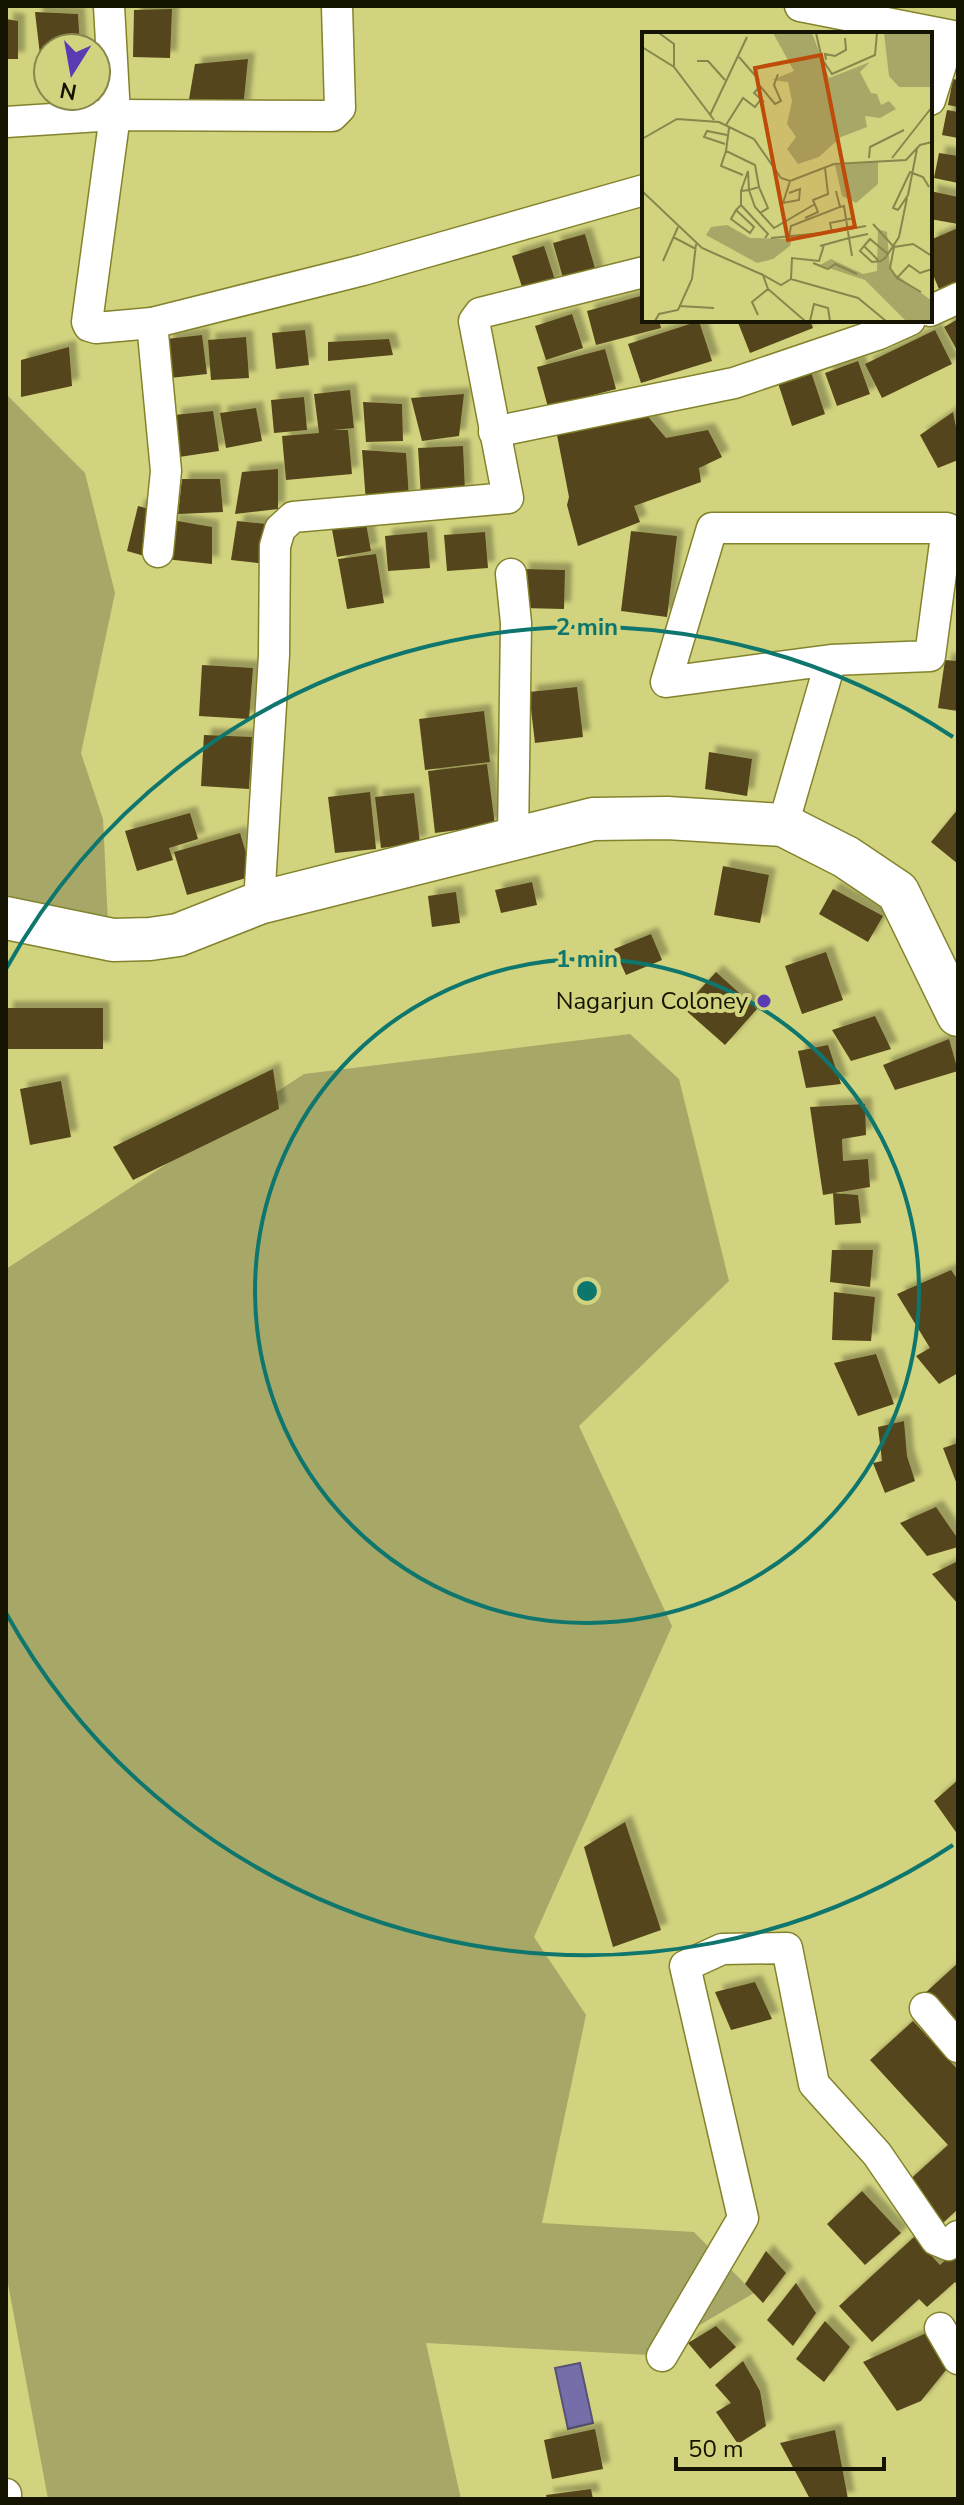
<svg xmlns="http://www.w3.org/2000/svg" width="964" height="2505" viewBox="0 0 964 2505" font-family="'Nunito Sans',sans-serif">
<defs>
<filter id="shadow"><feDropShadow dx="7" dy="-7" stdDeviation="2" flood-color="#0004"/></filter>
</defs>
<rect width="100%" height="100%" fill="#d2d37e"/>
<!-- green -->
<g fill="#a7a867">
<polygon points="6,394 85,473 115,593 81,753 103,819 108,923 6,925"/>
<polygon points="630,1034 679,1079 729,1281 579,1426 672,1626 534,1937 586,2015 542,2223 694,2232 754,2293 649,2355 426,2343 461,2499 48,2499 6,2273 6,1269 304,1074"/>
</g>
<!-- water -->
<polygon fill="#756ea8" stroke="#585376" stroke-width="2" points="580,2363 593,2423 568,2429 555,2368"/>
<!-- building -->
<g fill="#55451a" filter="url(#shadow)">
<polygon points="172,9 170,58 133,57 134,10"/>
<polygon points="35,12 78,14 80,48 48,48 48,55 40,55"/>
<polygon points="6,19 18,21 18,59 6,59"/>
<polygon points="248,59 243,109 187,111 195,64"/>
<polygon points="953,79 958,80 958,107 948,105"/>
<polygon points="947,110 958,112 958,138 942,135"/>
<polygon points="939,153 958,156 958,183 934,178"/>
<polygon points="930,191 958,197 958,224 930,219"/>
<polygon points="958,228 958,281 939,289 930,268 930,240"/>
<polygon points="585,234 597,275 565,285 553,243"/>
<polygon points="544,246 556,283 524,293 512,256"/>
<polygon points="644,295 644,320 659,320 661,328 596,345 587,311"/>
<polygon points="572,314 583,348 546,360 535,326"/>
<polygon points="958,319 958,352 944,327"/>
<polygon points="737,320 810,320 813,328 750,353"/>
<polygon points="699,321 712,361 641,383 628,344"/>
<polygon points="305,330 309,365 276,369 272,333"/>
<polygon points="935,330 952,364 882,398 865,364"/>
<polygon points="202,335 207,374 170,378 166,339"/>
<polygon points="246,337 249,378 211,380 208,340"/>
<polygon points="389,339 393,355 328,361 328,342"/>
<polygon points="69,347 72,386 21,397 21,360"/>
<polygon points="605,349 616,389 548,407 537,367"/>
<polygon points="858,361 870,394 837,406 825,373"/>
<polygon points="811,372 825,414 792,426 778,383"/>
<polygon points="350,390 354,428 333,430 348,430 352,474 286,480 282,436 319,433 314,394"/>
<polygon points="464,394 459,436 422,441 411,398"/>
<polygon points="304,397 307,430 274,433 271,400"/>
<polygon points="363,402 402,404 403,441 366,442"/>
<polygon points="256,408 262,441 226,448 220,413"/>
<polygon points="213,411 219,451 179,457 174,415"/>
<polygon points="953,412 958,437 958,460 938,468 920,435"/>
<polygon points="645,413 666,438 708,430 722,457 699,468 701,482 634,506 640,522 578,546 567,505 569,497 557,435"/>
<polygon points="463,446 465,491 421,497 418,448"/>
<polygon points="362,450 406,453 409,498 366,502"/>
<polygon points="278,469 278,509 235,514 242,472"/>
<polygon points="182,479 220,479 223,512 178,514"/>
<polygon points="138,506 160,512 148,557 127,551"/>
<polygon points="365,518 371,551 337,557 331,524"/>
<polygon points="172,520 212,527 212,564 165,559"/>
<polygon points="237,521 267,524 266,564 231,560"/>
<polygon points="631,531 677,536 667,617 621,611"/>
<polygon points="427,532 430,568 388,571 385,536"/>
<polygon points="485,532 488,568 447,571 444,535"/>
<polygon points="376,554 384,603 347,609 338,559"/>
<polygon points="522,569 565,570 564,609 522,608"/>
<polygon points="945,660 958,661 958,711 938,708"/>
<polygon points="202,665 253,668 249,719 199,716"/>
<polygon points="577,687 583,737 535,743 529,692"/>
<polygon points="484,711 490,762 425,770 419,719"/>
<polygon points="204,735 252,737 249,789 201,786"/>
<polygon points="709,752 752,759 747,796 705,789"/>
<polygon points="487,764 495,825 435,833 428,771"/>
<polygon points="370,792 376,849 335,853 328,797"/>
<polygon points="414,793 420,843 381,848 375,797"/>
<polygon points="958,809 958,864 931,842"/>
<polygon points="190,813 198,839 169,848 173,860 137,871 125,831"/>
<polygon points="240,833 253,876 187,895 174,852"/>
<polygon points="723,866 769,875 760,923 714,915"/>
<polygon points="532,882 537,905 501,913 495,890"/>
<polygon points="833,889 883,916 868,942 819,914"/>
<polygon points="456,892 460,923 432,927 428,896"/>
<polygon points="651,934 662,960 626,975 614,949"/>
<polygon points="826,952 843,1000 802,1014 785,966"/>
<polygon points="716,972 757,1009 725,1045 683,1008"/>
<rect x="6" y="1008" width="97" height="41"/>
<polygon points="875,1016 891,1049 851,1061 832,1030"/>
<polygon points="949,1039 958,1071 895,1090 883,1065"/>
<polygon points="828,1045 841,1084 806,1088 798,1051"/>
<polygon points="273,1069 279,1109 133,1180 113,1147"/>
<polygon points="61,1081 71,1137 30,1145 20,1089"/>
<polygon points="865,1104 866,1135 842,1139 843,1161 868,1159 870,1187 823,1195 810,1107"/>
<polygon points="833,1193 858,1195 861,1223 835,1225"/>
<polygon points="832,1250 873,1250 870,1287 830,1282"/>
<polygon points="951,1270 958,1280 958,1373 939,1384 916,1356 930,1348 897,1294"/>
<polygon points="834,1292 875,1297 871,1341 832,1340"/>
<polygon points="876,1354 894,1404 858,1416 834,1363"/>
<polygon points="904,1421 907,1456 915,1481 885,1493 873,1463 882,1461 878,1427"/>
<polygon points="958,1443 958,1487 943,1448"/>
<polygon points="936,1507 958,1539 958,1547 927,1556 900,1523"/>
<polygon points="958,1561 958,1604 932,1574"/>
<polygon points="958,1780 958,1835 934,1801"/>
<polygon points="625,1822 661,1930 613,1947 584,1847"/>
<polygon points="958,1963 958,2031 924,1994"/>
<polygon points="755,1982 772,2019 731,2030 715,1992"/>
<polygon points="913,2021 958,2070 958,2209 943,2223 906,2183 948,2145 870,2060"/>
<polygon points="862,2191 901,2233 865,2265 827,2224"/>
<polygon points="914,2237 940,2265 958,2248 958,2285 955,2282 927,2307 919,2299 872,2342 839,2306"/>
<polygon points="766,2251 786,2273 763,2303 745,2284"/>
<polygon points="796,2283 816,2313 793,2346 767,2320"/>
<polygon points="825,2321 850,2347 824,2382 796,2359"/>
<polygon points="716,2326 736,2347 710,2369 688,2343"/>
<polygon points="935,2329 954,2360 921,2401 897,2411 863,2362"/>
<polygon points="743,2361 760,2391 766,2426 738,2444 716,2412 731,2403 715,2385"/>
<polygon points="595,2429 603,2469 552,2479 544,2440"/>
<polygon points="835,2430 848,2499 810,2499 780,2443"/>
<polygon points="591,2489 593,2499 547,2499 546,2495"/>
</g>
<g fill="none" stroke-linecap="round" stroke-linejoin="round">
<defs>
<g id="minor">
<polyline points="109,6 115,115 87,322 89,326 96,328 152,323"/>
<polyline points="800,6 958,37"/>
<polyline points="930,100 950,36"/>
<polyline points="6,122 115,115 332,116 340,108 337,6"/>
<polyline points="930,311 958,298"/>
<polyline points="494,432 734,383 879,334 910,320"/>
<polyline points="158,552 166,471 152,323 363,270 644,190"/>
<polyline points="511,574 516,623 513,838"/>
<polyline points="783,825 831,660 930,656 947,528 712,528 666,682 831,660"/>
<polyline points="259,903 274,655 275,546 280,529 293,517 508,498 474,321 480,313 644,272"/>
<polyline points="925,2008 958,2047"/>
<polyline points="940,2328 958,2359"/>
<polyline points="662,2356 743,2218 685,1966 722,1949 787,1948 814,2084 877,2154 936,2240 948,2245 958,2236"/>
<polyline points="6,2494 6,2499"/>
</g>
<polyline id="secondary" points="6,918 113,940 150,939 178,935 259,903 593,819 667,818 783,825 846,857 898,892 958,1015"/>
</defs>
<!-- minor casing -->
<use href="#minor" stroke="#83832d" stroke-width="33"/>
<!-- secondary casing -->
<use href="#secondary" stroke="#83832d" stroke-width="45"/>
<!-- minor -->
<use href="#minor" stroke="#fff" stroke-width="30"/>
<!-- secondary -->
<use href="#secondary" stroke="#fff" stroke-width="42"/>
</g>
<!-- distance rings -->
<g fill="none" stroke="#0f766e" stroke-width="4">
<circle cx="587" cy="1291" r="332"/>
<path d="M953 1845A664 664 0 0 1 6 1613M6 969A664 664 0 0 1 953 737"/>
</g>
<!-- markers -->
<circle fill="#5a3bb3" stroke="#d2d37e" stroke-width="3" cx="764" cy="1001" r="8"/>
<g text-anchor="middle" stroke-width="8" stroke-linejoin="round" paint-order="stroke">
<!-- poi labels -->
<g font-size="24" fill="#141400" stroke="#d2d37e" text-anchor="end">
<text x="748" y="1009">Nagarjun Coloney</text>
</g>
</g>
<!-- overview -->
<g transform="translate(642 32)">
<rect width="290" height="290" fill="#d2d37e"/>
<path d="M131 1H170L187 46 228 30 218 40 229 61 235 62 239 73 247 69 254 77 238 86 223 84 225 95 199 105 177 125 156 132 145 117 154 105 145 92 150 69 146 50 130 48 152 39ZM242 1H290V55H257L247 44ZM236 130V152L214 171 200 164 193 133ZM85 193 108 206 150 207 148 214 131 227 115 231 64 203 69 195ZM236 197 245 200 248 238 290 269V289H264L223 248 178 233 189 227 221 242 235 239Z" fill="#a7a867"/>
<path fill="none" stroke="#86874c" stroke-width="2" d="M17 1 32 12V34M174 1 180 27 190 42 233 23 235 1M0 15 32 35 72 88M97 25 117 48M184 28 183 22 193 24 204 18 203 6M55 29H66L83 48M122 70 112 61 118 54 133 72 139 69 132 53 136 42M68 83 105 5M84 93 101 66 113 75 119 67M87 96 84 119 113 133 117 155M0 107 35 87 77 90 112 107 139 146 148 149 192 132 264 128 278 113 290 110M83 112 62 105 65 99 85 103M84 119 79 134 101 143M227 126 228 115 262 98M250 126 290 75M0 159 60 216 121 243M99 159 106 139 107 158 117 155 126 176 118 181M147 161 158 157 157 168 141 171 148 149M94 178 89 187 108 201 112 195 94 178 99 173M256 178 251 176 268 140 281 145 287 155M256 178 266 163 275 117M163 186 176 180 171 168 186 162 183 136M212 186 188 191 190 200 224 194M231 192 252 215 248 236 255 246 267 233 278 241 290 237M31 205 54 217M147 205 149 194 198 175 194 159M123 206 126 202 99 173V159L107 158 113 175 132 196 173 172M129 206 190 200M178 214 207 206 202 174 198 175M222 214 228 207 246 222M252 215 271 212 290 224M210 224 207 206 226 202M236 228 222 214 218 219 230 230 239 229 244 225 257 205 265 166M21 229 36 195M171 231 186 237 193 232 215 242M255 246 279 260M149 247 150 226 177 229 182 213M37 274 72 276M116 283 110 270 126 257M13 289 17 282 36 278 50 247 54 212M163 289 126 257 121 243 139 253 149 247 216 266 244 289M168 289 172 272 186 276 188 289"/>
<path fill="#be4b0a" fill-opacity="0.15" stroke="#be4b0a" stroke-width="4" d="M179 23 213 195 146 208 113 36Z"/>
<rect width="290" height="290" fill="none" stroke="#141400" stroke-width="4"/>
</g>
<circle cx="587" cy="1291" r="12" fill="#0f766e" stroke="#d2d37e" stroke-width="4"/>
<g font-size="24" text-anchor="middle" font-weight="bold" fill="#0f766e" stroke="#d2d37e" stroke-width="8" stroke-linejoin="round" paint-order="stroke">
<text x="587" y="635">2 min</text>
<text x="587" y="967">1 min</text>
</g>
<!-- border -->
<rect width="964" height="2505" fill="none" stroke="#141400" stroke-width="16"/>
<!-- north arrow -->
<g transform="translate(72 72) rotate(191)"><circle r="38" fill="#d2d37e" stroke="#86874c" stroke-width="2"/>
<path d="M0-6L14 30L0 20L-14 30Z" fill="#5a3bb3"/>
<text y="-12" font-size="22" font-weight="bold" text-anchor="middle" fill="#141400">N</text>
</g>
<!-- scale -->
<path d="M676 2457v12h208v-12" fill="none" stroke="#141400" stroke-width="4"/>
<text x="688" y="2457" font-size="24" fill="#141400" stroke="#d2d37e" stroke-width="6" paint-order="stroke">50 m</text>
</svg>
